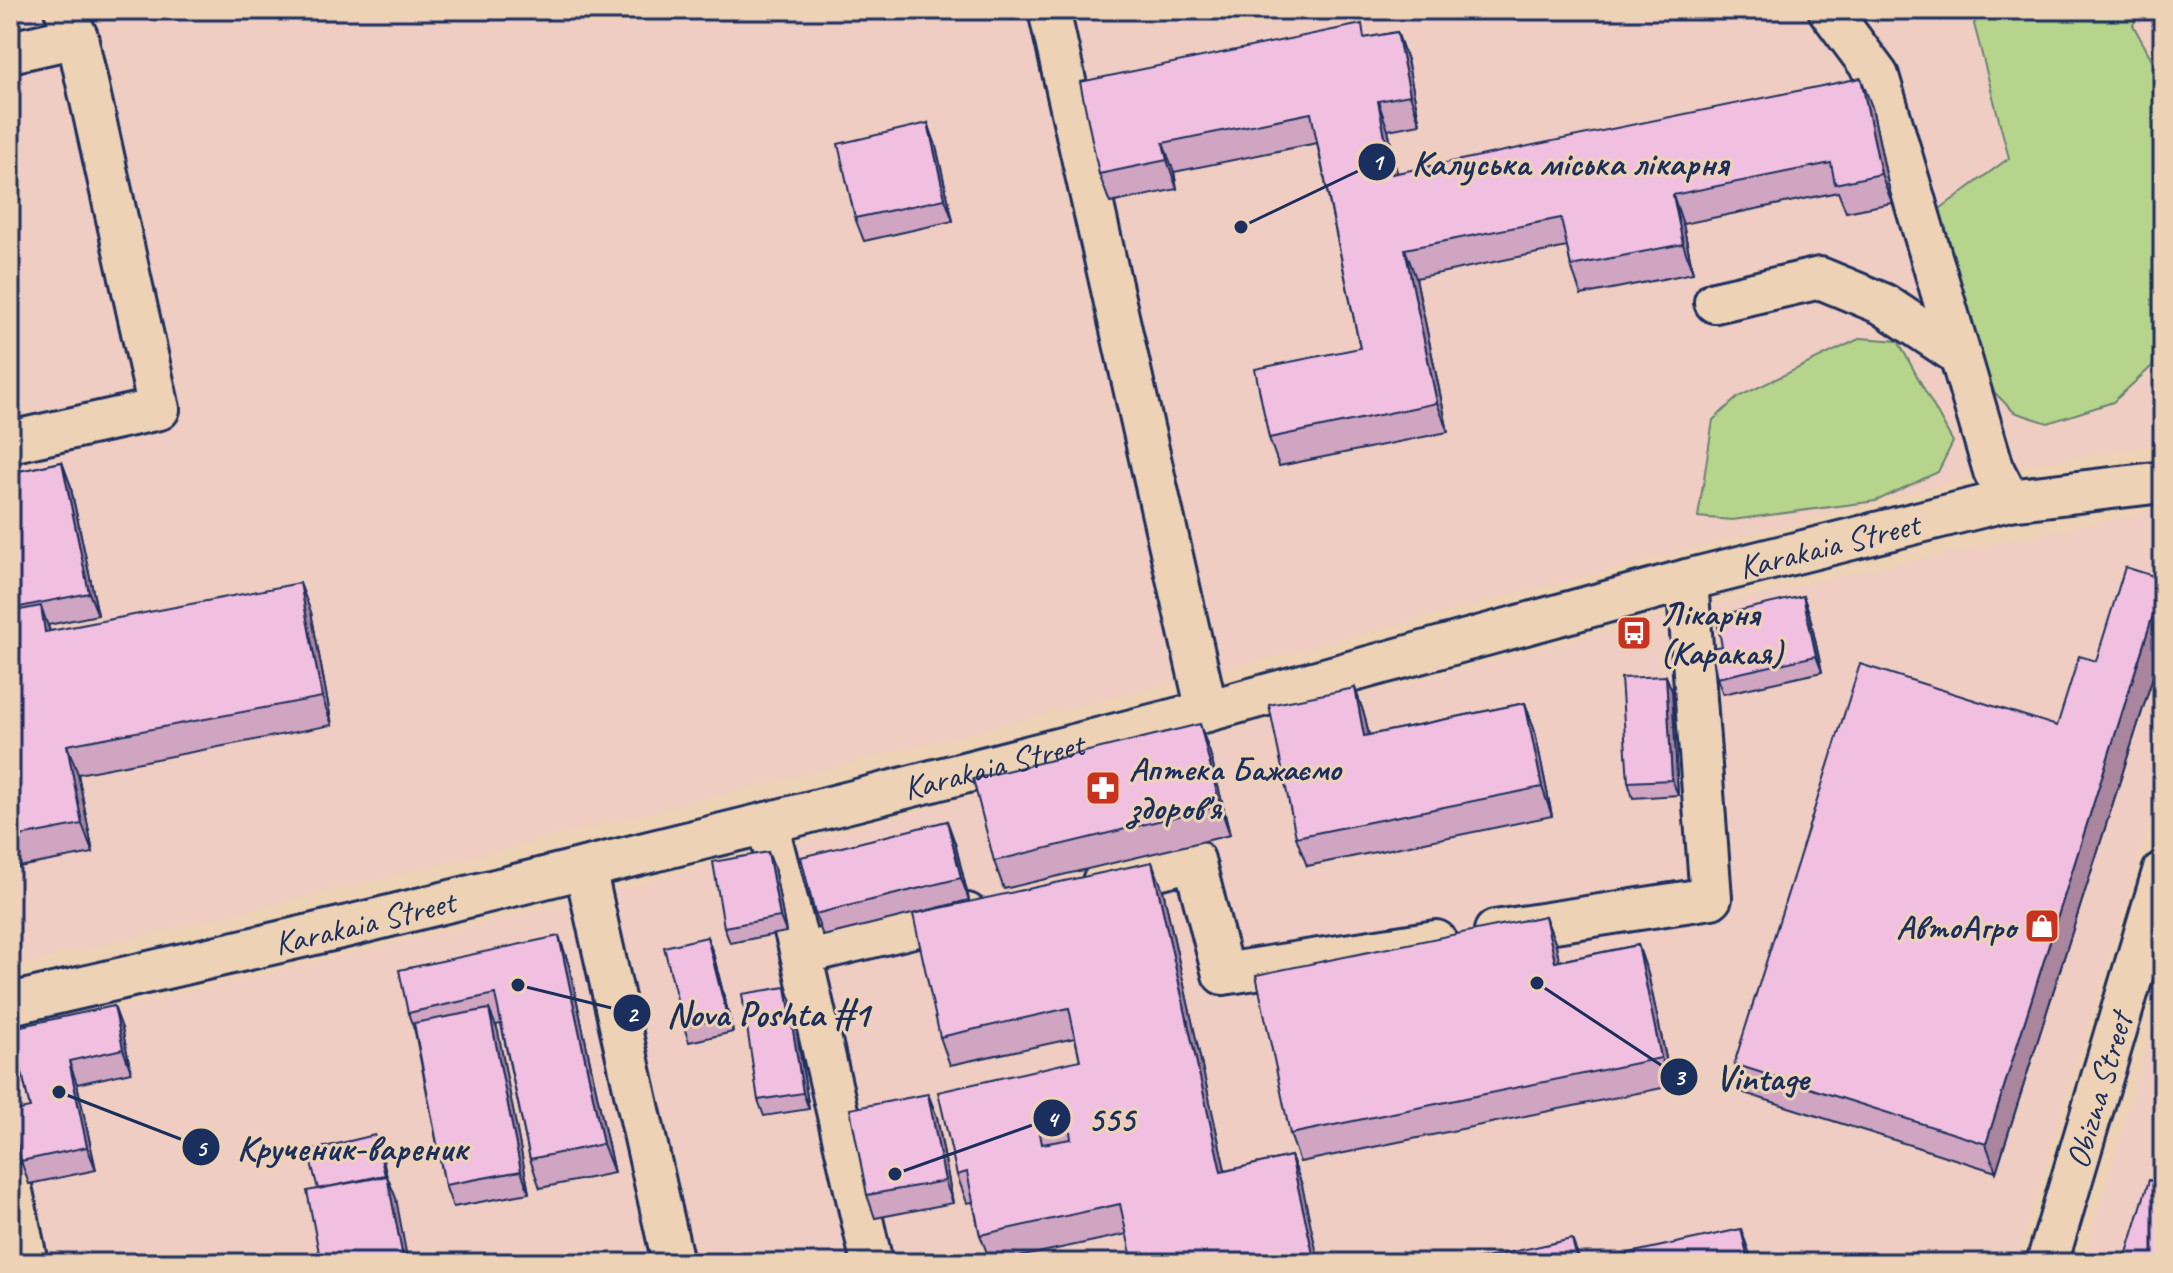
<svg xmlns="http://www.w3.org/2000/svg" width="2173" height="1273" viewBox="0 0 2173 1273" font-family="Caveat,sans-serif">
<rect width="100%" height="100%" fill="#eed2b5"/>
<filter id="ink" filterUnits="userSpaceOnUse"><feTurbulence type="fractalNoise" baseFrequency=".0125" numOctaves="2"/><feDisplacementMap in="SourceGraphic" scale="16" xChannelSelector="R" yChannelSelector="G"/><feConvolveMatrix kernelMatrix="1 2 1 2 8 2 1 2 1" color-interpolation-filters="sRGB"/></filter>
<g filter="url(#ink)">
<!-- built -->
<g fill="#efcdc2">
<polygon points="10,10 2163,10 2163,443 1994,471 1199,676 471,857 10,967"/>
<polygon points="2160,510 2163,511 2163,781 2016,1263 10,1263 10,1034 570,902 1657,618 1871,569"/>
<polygon points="2163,992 2163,1263 2082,1263"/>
</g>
<!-- green -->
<g fill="#b7d48c" stroke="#698275" stroke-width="2">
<polygon points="1982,10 2140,10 2133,25 2163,80 2163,356 2113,402 2048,423 2014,412 1989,387 1926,219 2009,158 1974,24"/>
<polygon points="1861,338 1898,341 1953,442 1938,472 1876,501 1732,520 1698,517 1713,420 1738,397"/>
</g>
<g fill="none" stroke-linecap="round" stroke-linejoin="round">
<defs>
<g id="minor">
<polyline points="1049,10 1207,711"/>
<polyline points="1829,10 1878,76 1994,471 2009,500"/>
<polyline points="10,52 77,37"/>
<polyline points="1715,302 1820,278 1883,304 1958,354"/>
<polyline points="10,442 159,409 77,37 65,10"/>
<polyline points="767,823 801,954 872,1263"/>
<polyline points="585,868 673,1263"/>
<polyline points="1103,882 1194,860 1223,974 1436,941"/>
<polyline points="1495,931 1711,898 1687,580"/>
<polyline points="801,954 967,914"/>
<path id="s1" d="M10 1004 349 926 767 823 1207 711 1687 580 2009 500 2163 482"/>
<polyline points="10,1182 27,1263"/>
<path id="s2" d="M2047 1263 2163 872"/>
</g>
</defs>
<!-- minor casing -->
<use href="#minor" stroke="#1b2f5e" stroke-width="46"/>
<!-- minor -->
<use href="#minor" stroke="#eed2b5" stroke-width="40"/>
</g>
<!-- wall -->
<g fill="#cfa5c1" stroke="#1b2f5e" stroke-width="2">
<polygon points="1928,10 1949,10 1941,20"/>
<polygon points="1397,32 1407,60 1420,124 1388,130 1397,173 1872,107 1892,203 1846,212 1838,192 1683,224 1693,273 1581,295 1571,266 1567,247 1416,278 1448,432 1279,466 1269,438 1360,348 1317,143 1174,172 1177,189 1110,203 1099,174 1367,38"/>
<polygon points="928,123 936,146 953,221 864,241 855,218"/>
<polygon points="62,462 70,484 98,615 48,625 50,631 311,612 332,725 78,774 93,853 13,868 10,860 10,473"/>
<polygon points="2163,579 2163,645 1996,1172 1744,1093 1734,1064 2057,726 2096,661"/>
<polygon points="1803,596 1809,612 1822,672 1723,694 1717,678 1722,646"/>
<polygon points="1666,676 1672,691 1678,795 1633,798 1628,782"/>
<polygon points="1355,688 1365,717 1369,735 1525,703 1535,732 1552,816 1307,866 1296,837"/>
<polygon points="1210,753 1230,835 1004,889 994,861"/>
<polygon points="947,821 955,843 969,900 823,936 815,914"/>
<polygon points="774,867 786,932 730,943 724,927"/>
<polygon points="1163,890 1225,1171 1291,1156 1302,1185 1127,1234 991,1263 980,1235 973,1202 967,1203 957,1175 1080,1060 1075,1038 950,1065 940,1037"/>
<polygon points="1545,916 1556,945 1559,961 1638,945 1648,974 1672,1086 1300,1162 1290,1134"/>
<polygon points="559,936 569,965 614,1173 540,1188 530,1159 501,1024 496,1025 529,1193 453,1207 445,1185 415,1032 408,1013"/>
<polygon points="707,937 713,953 733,1032 689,1042 684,1027"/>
<polygon points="786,987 792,1002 809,1109 764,1116 758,1100"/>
<polygon points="12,1028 122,1028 131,1072 77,1084 96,1170 29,1184 21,1161 30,1108"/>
<polygon points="928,1094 937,1117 953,1203 875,1218 867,1195"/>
</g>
<!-- shaded-wall -->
<g fill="#a9869d" stroke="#1b2f5e" stroke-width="2">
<polygon points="1938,10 1949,10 1941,20"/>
<polygon points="1397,32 1407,60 1420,124 1410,95"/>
<polygon points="1861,78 1872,107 1892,203 1881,174"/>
<polygon points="1378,101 1388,130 1403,203 1392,174"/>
<polygon points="928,123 936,146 953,221 945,199"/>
<polygon points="1163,143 1174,172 1177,189 1167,160"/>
<polygon points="1673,195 1683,224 1693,273 1683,244"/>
<polygon points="1405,249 1416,278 1448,432 1437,403"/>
<polygon points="62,462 70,484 98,615 89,593"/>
<polygon points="300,583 311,612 332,725 322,697"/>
<polygon points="2163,583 2163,645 1996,1172 1986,1144"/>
<polygon points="1803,596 1809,612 1822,672 1816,656"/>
<polygon points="41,606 51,635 45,632"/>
<polygon points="1666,676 1672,691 1678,795 1672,780"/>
<polygon points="1355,688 1365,717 1375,765 1364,736"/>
<polygon points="1525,703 1535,732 1552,816 1542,787"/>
<polygon points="1200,724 1210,753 1230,835 1220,806"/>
<polygon points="67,745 78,774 93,853 82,824"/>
<polygon points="947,821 955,843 969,900 961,878"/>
<polygon points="768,852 774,867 786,932 780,917"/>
<polygon points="1152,862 1163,890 1232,1201 1221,1172"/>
<polygon points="1545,916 1556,945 1566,991 1555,962"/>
<polygon points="559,936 569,965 614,1173 603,1144"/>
<polygon points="707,937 713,953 733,1032 727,1016"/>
<polygon points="1638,945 1648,974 1672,1086 1661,1058"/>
<polygon points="786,987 792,1002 809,1109 803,1093"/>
<polygon points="114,1006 122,1028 131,1072 123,1049"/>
<polygon points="489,1009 498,1031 529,1193 521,1171"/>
<polygon points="69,1061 77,1084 96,1170 87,1147"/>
<polygon points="928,1094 937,1117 953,1203 945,1181"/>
<polygon points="375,1135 381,1151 390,1190 385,1175"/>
<polygon points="1291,1156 1302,1185 1319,1263 1315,1263"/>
<polygon points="387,1176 396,1198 408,1263 404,1263"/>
<polygon points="1741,1229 1751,1257 1753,1263 1749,1263"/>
<polygon points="1572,1239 1581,1263 1578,1263"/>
</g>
<!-- building -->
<g fill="#f1c0e0" stroke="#1b2f5e" stroke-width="2" fill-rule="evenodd">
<polygon points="1362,24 1364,38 1397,32 1410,95 1378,101 1392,174 1861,78 1881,174 1835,184 1831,163 1673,195 1683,244 1571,266 1561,218 1405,249 1437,403 1269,438 1255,369 1360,348 1311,113 1163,143 1167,160 1099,174 1080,82"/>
<polygon points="928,123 945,199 855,218 838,144"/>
<polygon points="62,462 89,593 10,609 10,473"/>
<polygon points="2125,567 2163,579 2163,583 1986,1144 1734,1064 1860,664 2057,726 2079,656 2096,661"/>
<polygon points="300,583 322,697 67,745 82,824 10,838 10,612 41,606 45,632"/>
<polygon points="1803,596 1816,656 1717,678 1711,648 1722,646 1716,616"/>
<polygon points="1666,676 1672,780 1628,782 1621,678"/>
<polygon points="1355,688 1364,736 1525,703 1542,787 1296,837 1269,705"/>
<polygon points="1200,724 1220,806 994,861 973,779"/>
<polygon points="947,821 961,878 815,914 801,857"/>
<polygon points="768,852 780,917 724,927 713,862"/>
<path d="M1152 862 1221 1172 1291 1156 1315 1263H1133L1120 1204 980 1235 967 1172 957 1175 938 1092 1080 1060 1069 1008 940 1037 913 914ZM1069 1123 1071 1139 1042 1144 1039 1128Z"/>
<polygon points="1545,916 1555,962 1638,945 1661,1058 1290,1134 1256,975"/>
<polygon points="559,936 603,1144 530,1159 495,994 408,1013 399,970"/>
<polygon points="707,937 727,1016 684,1027 664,947"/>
<polygon points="786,987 803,1093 758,1100 742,994"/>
<polygon points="114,1006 123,1049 69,1061 87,1147 21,1161 10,1112 30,1108 12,1028"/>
<polygon points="489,1009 521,1171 445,1185 414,1023"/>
<polygon points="928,1094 945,1181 867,1195 850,1109"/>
<polygon points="375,1135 385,1175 318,1189 308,1151"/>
<polygon points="387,1176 404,1263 321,1263 307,1191"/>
<polygon points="2149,1180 2163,1184 2163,1263 2124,1263"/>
<polygon points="1741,1229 1749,1263 1583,1263"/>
<polygon points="1572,1239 1578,1263 1462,1263"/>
</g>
</g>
<!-- icons -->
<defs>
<symbol id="bus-square" viewBox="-11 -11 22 22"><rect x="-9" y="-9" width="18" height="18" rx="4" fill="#c8321e" stroke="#eed2b5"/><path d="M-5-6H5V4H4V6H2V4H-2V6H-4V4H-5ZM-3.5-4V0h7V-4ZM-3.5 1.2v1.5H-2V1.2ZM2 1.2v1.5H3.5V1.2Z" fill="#fff"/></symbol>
<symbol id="pharmacy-square" viewBox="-11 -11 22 22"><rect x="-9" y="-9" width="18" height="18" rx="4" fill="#c8321e" stroke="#eed2b5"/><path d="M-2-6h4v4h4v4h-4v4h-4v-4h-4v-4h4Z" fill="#fff"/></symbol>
<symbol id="shop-square" viewBox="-11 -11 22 22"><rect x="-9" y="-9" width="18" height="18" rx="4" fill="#c8321e" stroke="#eed2b5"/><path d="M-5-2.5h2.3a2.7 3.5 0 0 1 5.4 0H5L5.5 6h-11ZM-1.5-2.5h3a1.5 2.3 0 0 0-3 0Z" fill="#fff"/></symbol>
</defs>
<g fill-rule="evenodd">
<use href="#bus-square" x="1614" y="613" width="40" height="40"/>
<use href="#pharmacy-square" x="1083" y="768" width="40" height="40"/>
<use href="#shop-square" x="2022" y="906" width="40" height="40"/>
</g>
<g text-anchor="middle" stroke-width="6" stroke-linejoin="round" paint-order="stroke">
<!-- street labels -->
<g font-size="34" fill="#1b2f5e" stroke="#eed2b5">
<text dy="12" stroke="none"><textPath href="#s1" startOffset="1876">Karakaia Street</textPath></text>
<text dy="12" stroke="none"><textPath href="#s1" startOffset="1012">Karakaia Street</textPath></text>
<text dy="12" stroke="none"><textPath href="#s1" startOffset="364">Karakaia Street</textPath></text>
<text dy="12" stroke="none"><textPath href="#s2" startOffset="180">Obizna Street</textPath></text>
</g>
<!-- poi labels -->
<g font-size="34" font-weight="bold" fill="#1b2f5e" stroke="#eed2b5" text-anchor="start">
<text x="1660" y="625">Лікарня<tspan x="1660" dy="39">(Каракая)</tspan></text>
<text x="1129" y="780">Аптека Бажаємо<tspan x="1129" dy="39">здоров'я</tspan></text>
<text x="2016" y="938" text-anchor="end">АвтоАгро</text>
</g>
</g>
<!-- callouts -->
<path fill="none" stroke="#1b2f5e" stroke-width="3" d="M1241 227L1377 162M518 985L632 1013M1537 983L1679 1077M895 1174L1052 1118M59 1092L201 1147"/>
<g fill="#1b2f5e" stroke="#eed2b5" stroke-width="3">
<circle cx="1241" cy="227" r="8"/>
<circle cx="518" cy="985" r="8"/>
<circle cx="1537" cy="983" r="8"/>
<circle cx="895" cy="1174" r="8"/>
<circle cx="59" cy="1092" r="8"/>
<circle cx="1377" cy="162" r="20"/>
<circle cx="632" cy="1013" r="20"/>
<circle cx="1679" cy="1077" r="20"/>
<circle cx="1052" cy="1118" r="20"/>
<circle cx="201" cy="1147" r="20"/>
</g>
<g font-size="24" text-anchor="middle" font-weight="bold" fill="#fff">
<text x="1377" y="170">1</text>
<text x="632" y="1022">2</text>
<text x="1679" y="1085">3</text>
<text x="1052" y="1127">4</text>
<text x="201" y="1156">5</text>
</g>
<g font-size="36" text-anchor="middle" font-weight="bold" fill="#1b2f5e" stroke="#eed2b5" stroke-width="6" stroke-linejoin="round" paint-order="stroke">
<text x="1570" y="175">Калуська міська лікарня</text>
<text x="768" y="1026">Nova Poshta #1</text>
<text x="1762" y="1090">Vintage</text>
<text x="1111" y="1131">555</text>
<text x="352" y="1160">Крученик-вареник</text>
</g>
<!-- margin -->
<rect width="2173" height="1273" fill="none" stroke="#eed2b5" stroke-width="40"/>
<rect x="20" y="20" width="2133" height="1233" fill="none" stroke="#1b2f5e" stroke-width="3" filter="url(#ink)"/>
</svg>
